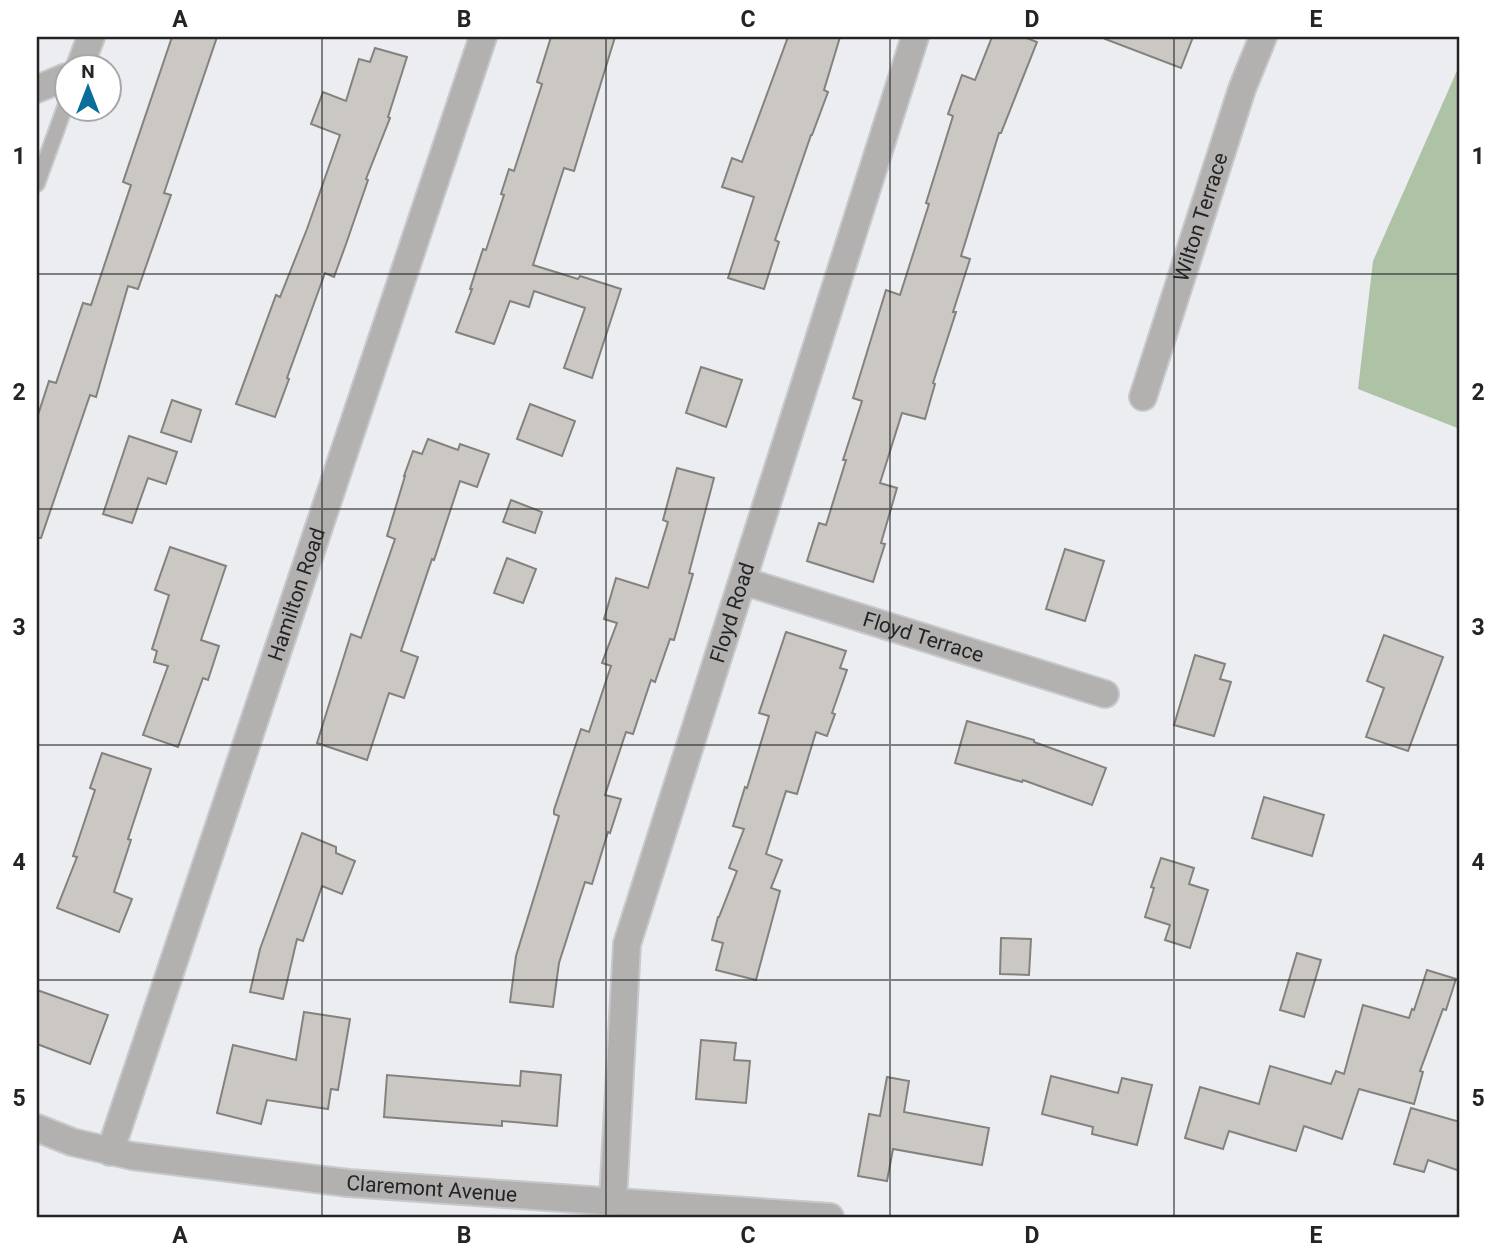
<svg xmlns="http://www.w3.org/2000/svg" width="1497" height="1254" viewBox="0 0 1497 1254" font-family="Roboto,sans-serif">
<rect width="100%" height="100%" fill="#ebedf1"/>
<!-- forest -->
<polygon fill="#aec2a5" points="1460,64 1460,429 1358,389 1373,261"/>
<!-- building -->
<g fill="#cbc8c4" stroke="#84827e" stroke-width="2">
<polygon points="172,37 217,37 164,193 171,195 138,289 128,286 96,397 90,395 41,538 37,538 37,418 49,381 56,383 83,303 91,305 131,185 123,182"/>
<polygon points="551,37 615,37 574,171 564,168 533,265 578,279 580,276 621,289 592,378 564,368 585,308 534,291 529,307 510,301 494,344 456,332 472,289 470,289 483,249 486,250 504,195 501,194 509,169 514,171 542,84 537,82"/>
<polygon points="788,37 840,37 824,90 828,92 812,135 811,135 775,240 779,242 764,289 728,278 754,197 722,187 732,158 742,162"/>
<polygon points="992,37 1024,37 1037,42 1001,133 999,133 961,256 970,259 953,312 956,312 933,383 935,384 925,419 902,413 880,483 897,488 881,543 885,544 873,582 807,561 819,523 826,525 846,460 843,460 862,401 853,398 886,290 900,295 929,204 926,203 953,116 948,114 962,75 975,80"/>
<polygon points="1106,37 1193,37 1181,68 1105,39"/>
<polygon points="375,48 407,57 388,117 390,118 366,179 368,180 346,244 334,277 325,273 287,378 289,379 275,417 236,404 276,295 280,297 307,229 340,135 311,124 323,92 346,101 359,59 370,62"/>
<polygon points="701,367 742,380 726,427 686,413"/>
<polygon points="172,400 201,410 191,442 161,432"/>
<polygon points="530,404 575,421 562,456 517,439"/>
<polygon points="129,436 177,452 166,484 148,478 132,523 103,514"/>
<polygon points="428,439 458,450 460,444 489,454 477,487 460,481 434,560 432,559 401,651 418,657 404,698 389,693 367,760 317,743 351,634 361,638 395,539 387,536 405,476 404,476 413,451 422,454"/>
<polygon points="677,468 714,478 689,573 693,574 674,640 670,639 655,682 651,680 633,734 626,732 605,795 621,799 610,833 608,832 592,884 585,882 559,963 553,1007 510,1002 516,956 559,816 554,814 554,810 581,729 589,732 611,666 602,663 617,623 604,619 616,578 648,588 668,522 663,520"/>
<polygon points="511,500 542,512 535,533 503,522"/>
<polygon points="170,547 226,566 201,640 219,646 208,680 203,678 178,747 143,735 168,666 154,662 157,651 152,649 169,595 155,590"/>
<polygon points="1065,549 1104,561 1085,621 1046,609"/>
<polygon points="507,558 536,569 523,603 494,593"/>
<polygon points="786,632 846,651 840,668 847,670 832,713 835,714 827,736 816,732 797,794 786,791 766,854 782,860 771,888 780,891 756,980 716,970 723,943 712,940 718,917 719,917 737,871 729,868 744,829 733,826 745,787 747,788 769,716 759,713"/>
<polygon points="1384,635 1443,657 1408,751 1366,737 1384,688 1367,681"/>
<polygon points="1195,655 1225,664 1220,679 1231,682 1214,736 1174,725"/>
<polygon points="967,721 1034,740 1034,742 1106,768 1092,805 1023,780 1022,782 955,763"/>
<polygon points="102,753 151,769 128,839 131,840 114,892 132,899 119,932 57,908 77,857 73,856 95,790 90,788"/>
<polygon points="1264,797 1324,815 1312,856 1252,838"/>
<polygon points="302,833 336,847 336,853 355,861 342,894 322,886 303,941 297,939 283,999 250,992 260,949"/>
<polygon points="1161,858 1194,868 1189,884 1208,890 1190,948 1165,940 1170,925 1145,917 1154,888 1151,887"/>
<polygon points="1001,938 1031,939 1029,975 1000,974"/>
<polygon points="1297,953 1321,960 1304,1017 1280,1010"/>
<polygon points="1427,970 1456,979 1446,1010 1443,1009 1420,1071 1423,1072 1414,1104 1359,1089 1342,1139 1304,1126 1296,1151 1229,1131 1223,1149 1185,1138 1200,1087 1259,1104 1270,1066 1331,1084 1336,1071 1344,1074 1363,1005 1409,1018 1412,1009 1414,1010"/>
<polygon points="37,990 108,1015 90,1064 37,1044"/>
<polygon points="304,1012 350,1019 338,1090 331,1089 328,1109 267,1100 261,1124 217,1113 233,1045 296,1060"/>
<polygon points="701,1040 736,1043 734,1060 750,1061 746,1103 696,1099"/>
<polygon points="521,1071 561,1075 557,1126 502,1121 502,1126 384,1117 387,1075 520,1086"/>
<polygon points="1051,1076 1118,1093 1122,1078 1152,1085 1137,1145 1092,1134 1093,1127 1042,1114"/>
<polygon points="887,1077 909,1081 904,1112 989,1128 982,1165 893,1149 887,1181 858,1176 869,1114 880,1116"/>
<polygon points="1411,1108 1460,1122 1460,1171 1428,1160 1424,1172 1394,1164"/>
</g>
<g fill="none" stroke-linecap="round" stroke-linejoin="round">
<defs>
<polyline id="lane" points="37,184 66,104"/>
<g id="street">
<polyline points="80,66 91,37"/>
<polyline points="37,89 66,77"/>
<path id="s1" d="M1143 397 1242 89 1263 37"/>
<path id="s2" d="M743 581 1105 694"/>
<path id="s3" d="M37 1128 72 1142 132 1156 348 1183 830 1217"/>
<path id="s4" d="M110 1152 483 37"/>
<path id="s5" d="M613 1200 627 944 915 37"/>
</g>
</defs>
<!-- lane casing -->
<use href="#lane" stroke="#c7c9cc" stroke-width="18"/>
<!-- street casing -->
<use href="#street" stroke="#c7c9cc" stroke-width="30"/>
<!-- lane -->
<use href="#lane" stroke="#b2b1af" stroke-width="14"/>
<!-- street -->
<use href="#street" stroke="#b2b1af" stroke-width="26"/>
</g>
<!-- grid -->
<path fill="none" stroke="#242426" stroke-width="2" stroke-opacity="0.55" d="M322 37V1217M606 37V1217M890 37V1217M1174 37V1217M37 274H1460M37 509H1460M37 745H1460M37 980H1460"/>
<g text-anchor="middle" stroke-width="5" stroke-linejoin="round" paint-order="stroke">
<!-- street labels -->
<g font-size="21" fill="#242426" stroke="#fff">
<text dy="7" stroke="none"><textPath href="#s1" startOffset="189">Wilton Terrace</textPath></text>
<text dy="7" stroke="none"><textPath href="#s4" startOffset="588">Hamilton Road</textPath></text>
<text dy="7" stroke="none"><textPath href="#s5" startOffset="604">Floyd Road</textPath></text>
<text dy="7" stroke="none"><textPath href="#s2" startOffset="189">Floyd Terrace</textPath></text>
<text dy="7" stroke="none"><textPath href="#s3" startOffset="401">Claremont Avenue</textPath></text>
</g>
</g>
<!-- border -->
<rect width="1497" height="1254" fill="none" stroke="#ffffff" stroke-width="77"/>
<!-- north arrow -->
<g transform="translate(88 88)"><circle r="33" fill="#ffffff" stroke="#a7a7a8" stroke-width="2"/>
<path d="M0-5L12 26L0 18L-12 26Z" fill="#0a6d9b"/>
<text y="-10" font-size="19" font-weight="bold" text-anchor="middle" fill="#242426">N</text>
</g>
<rect x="38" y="38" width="1420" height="1178" fill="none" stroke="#242426" stroke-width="2.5"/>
<g font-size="23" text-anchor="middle" font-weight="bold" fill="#242426">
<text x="180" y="27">A</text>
<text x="464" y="27">B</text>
<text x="748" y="27">C</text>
<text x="1032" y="27">D</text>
<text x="1316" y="27">E</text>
<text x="19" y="164">1</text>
<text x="1478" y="164">1</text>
<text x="19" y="400">2</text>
<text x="1478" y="400">2</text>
<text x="19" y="635">3</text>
<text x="1478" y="635">3</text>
<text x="19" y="870">4</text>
<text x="1478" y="870">4</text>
<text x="19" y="1106">5</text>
<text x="1478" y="1106">5</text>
<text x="180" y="1243">A</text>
<text x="464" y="1243">B</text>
<text x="748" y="1243">C</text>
<text x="1032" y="1243">D</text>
<text x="1316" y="1243">E</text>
</g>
</svg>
